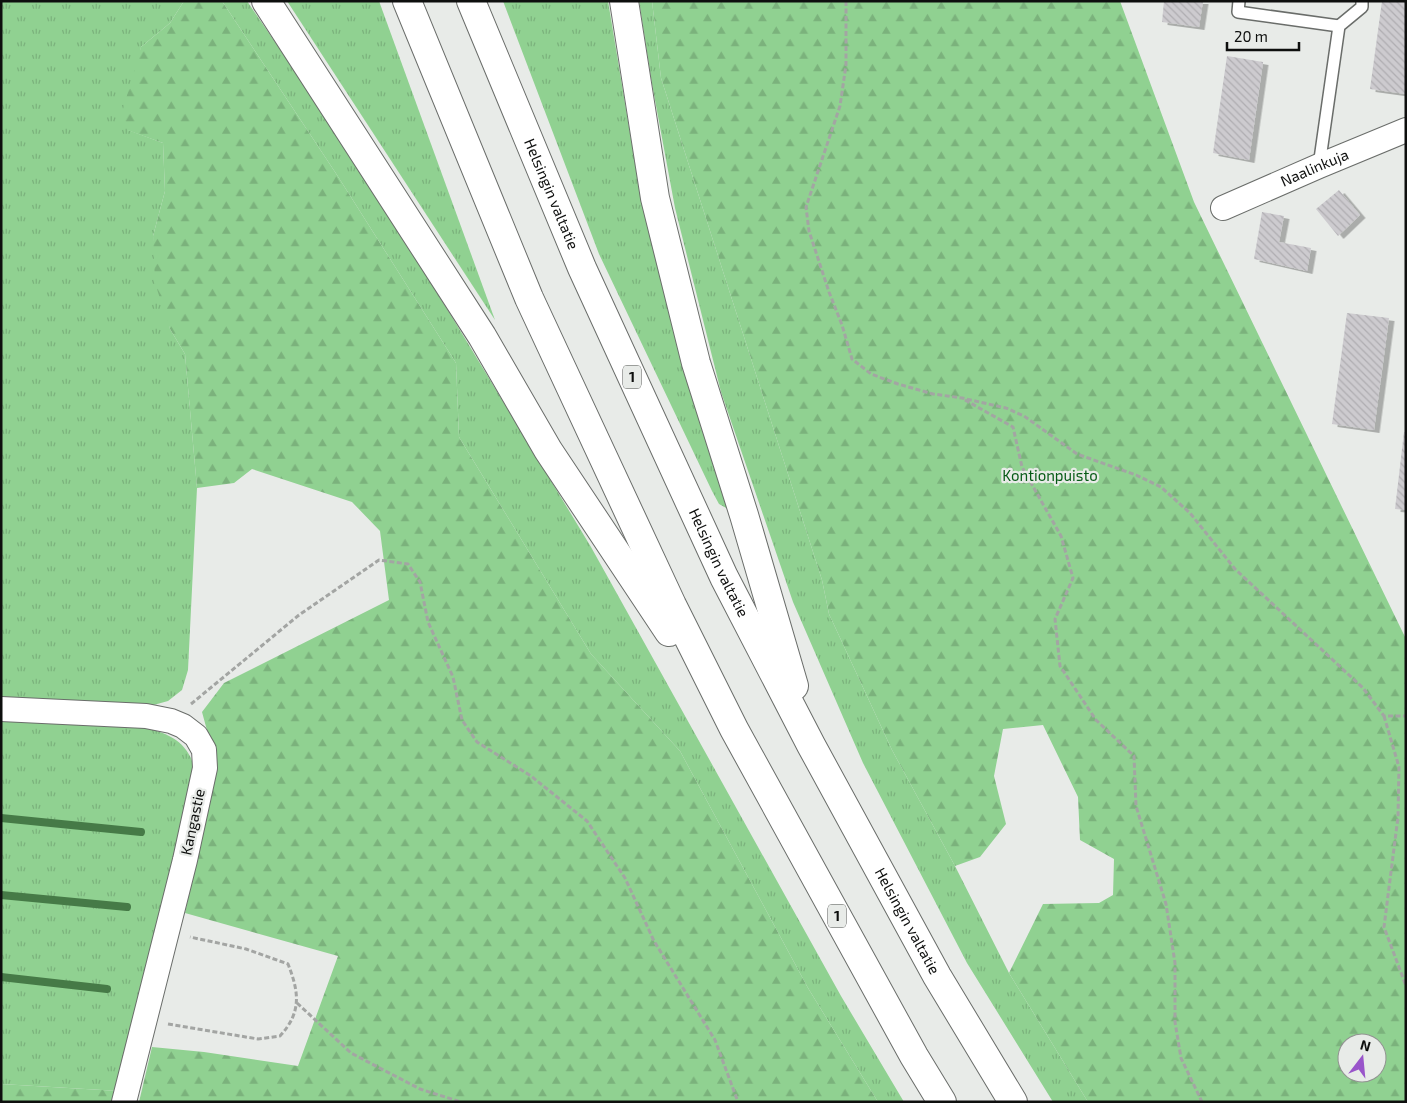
<svg xmlns="http://www.w3.org/2000/svg" width="1407" height="1103" viewBox="0 0 1407 1103" font-family="'Exo 2',sans-serif">
<defs>
<pattern id="grass-tufts" width="24" height="20" patternUnits="userSpaceOnUse" patternTransform="scale(1.25)"><rect width="24" height="20" fill="#90d191"/><path d="M3 7l-1-3M5 7V3M7 7l1-3M15 17l-1-3M17 17v-4M19 17l1-3" fill="none" stroke="#7bb27c"/></pattern>
<pattern id="forest-firs" width="22" height="20" patternUnits="userSpaceOnUse" patternTransform="scale(1.25)"><rect width="22" height="20" fill="#90d191"/><path d="M5 1l3.5 6h-7zM16 11l3.5 6h-7z" fill="#7bb27c"/></pattern>
<pattern id="building-back-hatch" width="6" height="6" patternUnits="userSpaceOnUse" patternTransform="scale(1.25)"><rect width="6" height="6" fill="#cdcbcf"/><path d="M-1 5l2 2M0 0l6 6M5-1l2 2" fill="none" stroke="#afadb1"/></pattern>
<filter id="shadow"><feDropShadow dx="5.5" dy="3" stdDeviation="0" flood-color="#0004"/></filter>
</defs>
<rect width="100%" height="100%" fill="#e8ebe8"/>
<!-- grass -->
<g fill="url(#grass-tufts)">
<polygon points="1,1 184,1 170,23 141,47 128,130 163,143 165,191 153,236 170,329 185,354 197,488 188,670 182,690 168,701 150,706 1,701"/>
<polygon points="222,1 247,1 340,137 452,317 591,547 841,996 904,1102 878,1102 808,988 680,751 591,654 459,437 456,363 337,175"/>
<polygon points="287,1 379,1 495,320"/>
<polygon points="503,1 608,1 641,199 732,507 728,509 719,504 712,491 599,254"/>
<polygon points="639,1 652,1 661,78 822,580 829,614 892,750 955,866 1009,973 1088,1102 1053,1102 967,963 863,763 793,602 721,392 675,208 652,84"/>
<path d="M1 719 140 727C161 731 181 737 191 758 193 763 194 772 195 778L119 1091 1 1084Z"/>
</g>
<!-- forest -->
<g fill="url(#forest-firs)" fill-rule="evenodd">
<polygon points="184,1 222,1 337,175 456,363 459,437 591,654 680,751 808,988 878,1102 139,1102 152,1047 204,1052 298,1066 338,956 185,913 211,792 214,756 202,712 224,683 389,600 380,531 352,502 252,469 234,483 197,488 185,354 170,329 155,283 153,236 165,191 163,143 127,130 123,109 141,47 170,23"/>
<path d="M652 1H1120L1194 202 1406 639V1102H1088L1009 973 1043 904 1099 903 1113 895 1114 859 1080 840 1078 797 1043 725 1003 729 994 776 1006 824 980 857 955 866 892 750 829 614 822 580 661 78ZM1347 1043H1377V1073H1347Z"/>
<polygon points="1,1084 119,1091 116,1102 1,1102"/>
</g>
<g fill="none" stroke-linecap="round" stroke-linejoin="round">
<!-- stream -->
<g stroke="#467a47" stroke-width="8">
<polyline points="1,818 141,832"/>
<polyline points="1,895 127,907"/>
<polyline points="1,977 107,989"/>
</g>
</g>
<!-- building -->
<g fill="url(#building-back-hatch)" filter="url(#shadow)">
<polygon points="1164,1 1203,1 1199,27 1162,22"/>
<polygon points="1382,1 1406,1 1406,94 1370,89"/>
<polygon points="1227,56 1263,62 1249,160 1213,153"/>
<polygon points="1339,190 1360,215 1338,236 1316,209"/>
<polygon points="1262,212 1284,216 1279,242 1311,248 1307,271 1254,259"/>
<polygon points="1347,313 1389,318 1374,430 1332,424"/>
<polygon points="1404,432 1406,432 1406,510 1395,509"/>
</g>
<g fill="none" stroke-linecap="round" stroke-linejoin="round">
<defs>
<g id="lane">
<polyline points="1239,1 1238,12 1339,26"/>
<polyline points="1319,166 1339,26 1362,7 1362,1"/>
</g>
<g id="street">
<path id="s1" d="M1223 208 1319 166 1406 130"/>
<polyline points="1,709 146,716 171,721 183,726 196,736 204,750 205,768 185,860 124,1102"/>
</g>
<g id="highway">
<polyline points="266,1 482,336 548,450 669,632"/>
<polyline points="407,1 529,298 672,605 734,729 914,1056 942,1102"/>
<path id="s2" d="M471 1 582 268 724 577 811 745 937 976 1013 1102"/>
<polyline points="624,1 655,198 696,363 744,515 794,686"/>
</g>
</defs>
<!-- lane casing -->
<use href="#lane" stroke="#6a6d6a" stroke-width="14"/>
<!-- street casing -->
<use href="#street" stroke="#6a6d6a" stroke-width="26"/>
<!-- highway casing -->
<use href="#highway" stroke="#6a6d6a" stroke-width="30"/>
<!-- path -->
<g stroke="#a3a5a3" stroke-width="3" stroke-dasharray="5 2.5" stroke-linecap="butt">
<polyline points="846,1 846,65 840,106 806,207 809,231 829,292 842,325 852,359 871,374 898,384 933,394 962,398 1006,408 1024,416 1077,454 1136,475 1161,487 1190,513 1235,569 1363,688 1384,716 1406,716"/>
<polyline points="965,400 1013,427 1022,467 1061,536 1073,578 1055,619 1060,666 1096,720 1134,756 1136,806 1166,904 1175,963 1175,1022 1181,1058 1202,1102"/>
<polyline points="191,704 299,615 379,560 408,564 420,582 428,622 453,677 462,720 477,742 531,776 587,821 625,878 654,941 715,1040 738,1102"/>
<polyline points="1384,716 1399,767 1398,817 1384,927 1406,986"/>
<polyline points="297,1003 351,1053 420,1089 461,1102"/>
<path d="M168 1024 258 1039 280 1036C302 1012 299 992 288 964L246 949 190 937"/>
</g>
<!-- lane -->
<use href="#lane" stroke="#fff" stroke-width="11"/>
<!-- street -->
<use href="#street" stroke="#fff" stroke-width="24"/>
<!-- highway -->
<use href="#highway" stroke="#fff" stroke-width="28"/>
</g>
<g text-anchor="middle" stroke-width="4.5" stroke-linejoin="round" paint-order="stroke">
<!-- shield labels -->
<g fill="#e8ebe8" stroke="#4f514f" stroke-width="1">
<rect x="623" y="365.5" width="18" height="23" rx="4"/>
<rect x="828" y="904.5" width="18" height="23" rx="4"/>
</g>
<g font-size="14" font-weight="bold" fill="#0e0f0e">
<text x="632" y="382">1</text>
<text x="837" y="921">1</text>
</g>
<!-- street labels -->
<g font-size="15" fill="#0e0f0e" stroke="#e8ebe8">
<text dy="5" stroke="none"><textPath href="#s1" startOffset="100">Naalinkuja</textPath></text>
<text dy="5" stroke="none"><textPath href="#s2" startOffset="209">Helsingin valtatie</textPath></text>
<text dy="5" stroke="none"><textPath href="#s2" startOffset="614">Helsingin valtatie</textPath></text>
<text transform="translate(193 822) rotate(-78)" y="5">Kangastie</text>
<text dy="5" stroke="none"><textPath href="#s2" startOffset="1019">Helsingin valtatie</textPath></text>
</g>
<!-- park labels -->
<g font-size="15" fill="#055a15" stroke="#e8ebe8">
<text x="1050" y="481">Kontionpuisto</text>
</g>
</g>
<!-- border -->
<rect width="1407" height="1103" fill="none" stroke="#0e0f0e" stroke-width="5"/>
<!-- north arrow -->
<g transform="translate(1362 1058) rotate(16)"><circle r="24" fill="#e8ebe8" stroke="#919391"/>
<path d="M0-4L9 19L0 12L-9 19Z" fill="#9955ca"/>
<text y="-8" font-size="14" font-weight="bold" text-anchor="middle" fill="#0e0f0e">N</text>
</g>
<!-- scale -->
<path d="M1227 42v8h72v-8" fill="none" stroke="#0e0f0e" stroke-width="2.5"/>
<text x="1234" y="42" font-size="15" fill="#0e0f0e" stroke="#e8ebe8" stroke-width="4" paint-order="stroke">20 m</text>
</svg>
